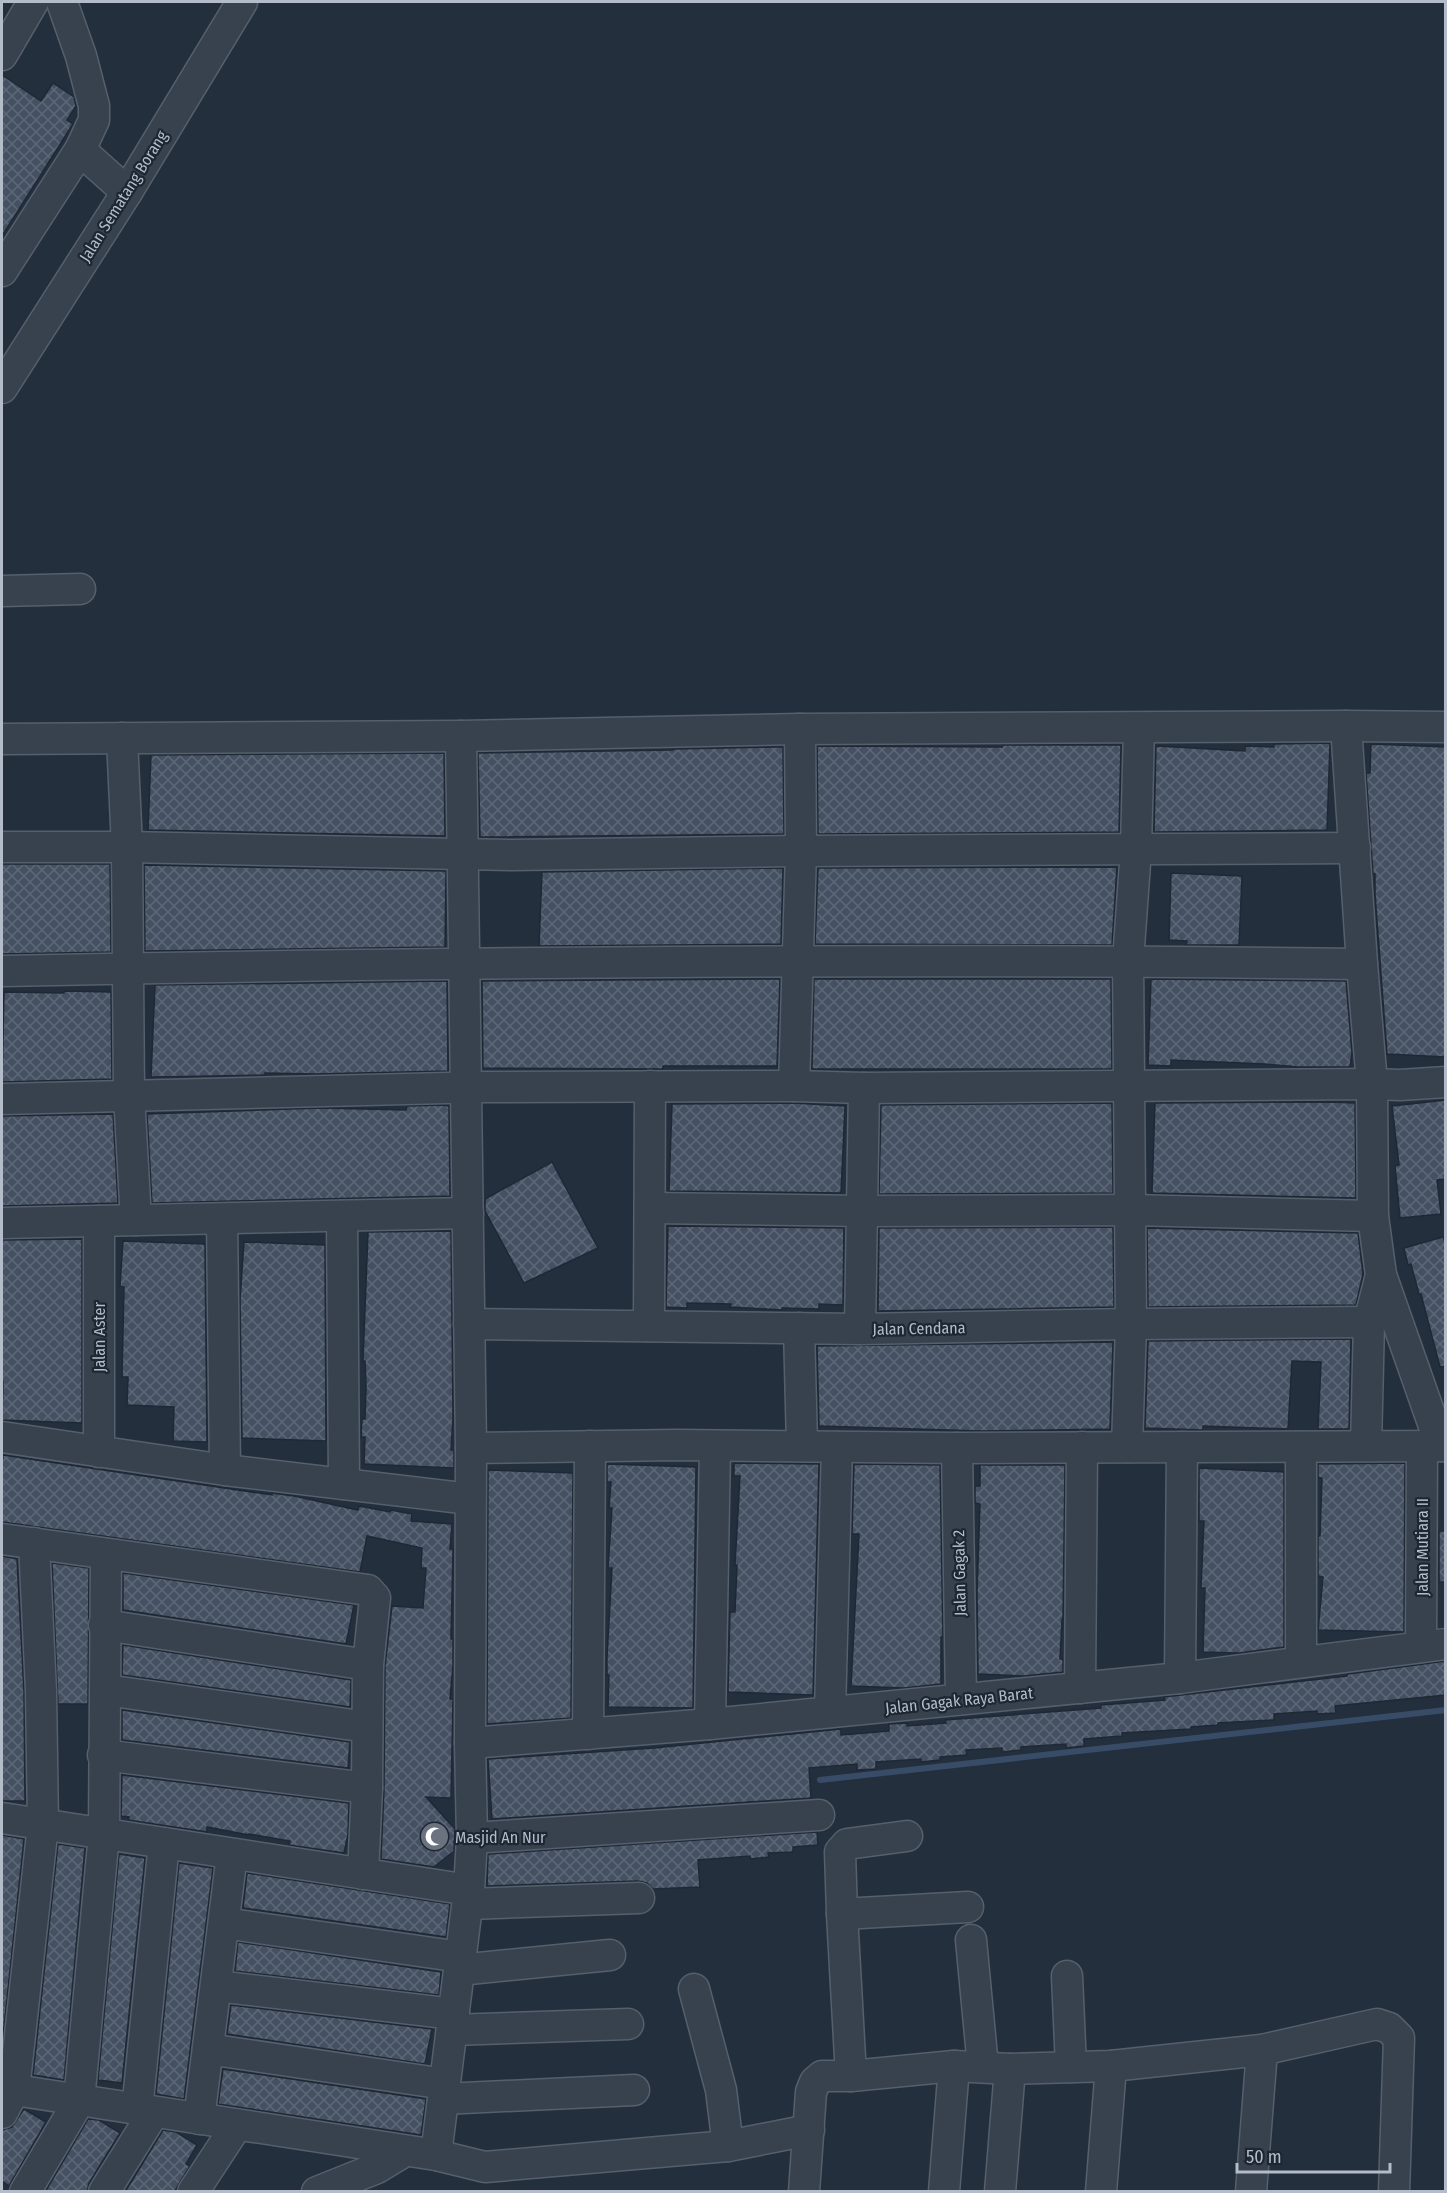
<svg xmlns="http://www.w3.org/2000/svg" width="1447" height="2193" viewBox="0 0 1447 2193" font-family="'Fira Sans Condensed',sans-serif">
<defs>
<pattern id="building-cross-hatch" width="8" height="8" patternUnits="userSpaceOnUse" patternTransform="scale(1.5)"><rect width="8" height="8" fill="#455162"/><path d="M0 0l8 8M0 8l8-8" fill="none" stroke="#5d6877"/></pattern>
</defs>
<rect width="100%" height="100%" fill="#242f3e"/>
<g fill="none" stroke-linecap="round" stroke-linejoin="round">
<!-- stream -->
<polyline stroke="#394c67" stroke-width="6" points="820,1780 1446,1710"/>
</g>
<!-- building -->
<g fill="url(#building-cross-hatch)" stroke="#1f2835" stroke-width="1.5">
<polygon points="2,75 41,101 53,83 74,97 76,106 67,120 73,124 2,236"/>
<polygon points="1330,743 1327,830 1154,832 1156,746 1245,751 1245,746 1274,747 1274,744"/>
<polygon points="1371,744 1446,747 1446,1057 1387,1054 1375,894 1375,874 1373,874 1366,773 1370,773"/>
<polygon points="1002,745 1121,745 1119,832 818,834 817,746 1002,747"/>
<polygon points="777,747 783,747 784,834 480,837 478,753 673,750 673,749"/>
<polygon points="444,753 445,836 148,830 151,755"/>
<polygon points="2,864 110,864 111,952 2,954"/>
<polygon points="144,865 446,871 445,947 145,951"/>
<polygon points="1117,867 1112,945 815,944 818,868"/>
<polygon points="783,868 781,944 539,946 542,872"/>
<polygon points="1171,873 1242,876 1239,945 1186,945 1187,941 1169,940"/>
<polygon points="780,979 777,1066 663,1066 663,1069 483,1068 482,981"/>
<polygon points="814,979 1111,979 1112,1069 812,1069"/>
<polygon points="1151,979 1346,981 1352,1053 1350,1067 1298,1067 1265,1064 1171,1060 1171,1066 1148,1065"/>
<polygon points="447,981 448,1071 315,1074 265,1073 265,1075 151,1077 155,985"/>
<polygon points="64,991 111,992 112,1079 2,1082 4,992 64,993"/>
<polygon points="1446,1100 1446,1179 1437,1180 1441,1214 1400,1218 1395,1166 1399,1165 1392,1106"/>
<polygon points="1331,1102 1355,1103 1356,1198 1152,1193 1155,1103"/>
<polygon points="794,1103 845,1106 841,1193 669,1191 672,1104"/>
<polygon points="1112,1103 1113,1193 879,1194 881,1105"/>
<polygon points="441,1105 449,1106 450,1196 152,1203 147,1114 321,1108 406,1110 407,1106"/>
<polygon points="113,1114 118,1203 2,1206 2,1116"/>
<polygon points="552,1162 598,1248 524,1283 485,1211 485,1199"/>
<polygon points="668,1226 844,1228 843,1305 819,1304 819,1309 782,1308 782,1310 730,1307 731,1304 687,1303 687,1308 666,1307"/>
<polygon points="1113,1227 1114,1307 878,1311 879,1228"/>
<polygon points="1147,1228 1358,1233 1363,1274 1356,1305 1148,1307"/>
<polygon points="451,1231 453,1417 451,1450 454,1450 454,1468 364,1464 365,1437 361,1437 362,1419 365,1419 366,1387 365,1361 363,1361 368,1232"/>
<polygon points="1443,1237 1446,1246 1446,1366 1440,1367 1421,1294 1419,1294 1411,1264 1408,1265 1404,1248"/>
<polygon points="82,1239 82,1423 2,1420 3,1382 2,1382 2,1240"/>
<polygon points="123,1241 205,1244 207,1442 173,1441 174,1407 127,1405 128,1377 122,1377 124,1287 120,1286"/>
<polygon points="244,1242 325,1245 326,1441 242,1438 240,1300"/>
<polygon points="1351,1339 1349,1429 1318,1429 1321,1362 1292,1361 1288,1429 1203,1426 1203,1430 1145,1428 1148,1341"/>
<polygon points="1113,1342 1110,1429 982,1431 819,1426 817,1346"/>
<polygon points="3,1455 272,1495 272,1493 294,1496 358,1510 359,1506 390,1512 391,1510 412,1514 411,1521 452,1524 450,1549 453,1549 451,1639 453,1639 453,1665 450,1699 453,1699 451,1798 426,1797 455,1829 454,1851 434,1867 381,1859 384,1788 385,1666 392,1606 423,1608 426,1568 421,1568 422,1548 367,1536 360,1572 2,1522 2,1464"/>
<polygon points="734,1463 819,1464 813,1695 728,1692 730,1612 735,1612 737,1565 735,1565 740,1476 734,1476"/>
<polygon points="1405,1463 1404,1632 1318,1630 1323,1577 1318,1576 1318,1536 1320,1536 1322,1478 1318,1477 1318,1464"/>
<polygon points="607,1464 696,1467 693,1708 608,1707 609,1675 607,1675 607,1657 612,1568 608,1568 612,1508 609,1508 611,1482 607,1482"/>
<polygon points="854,1464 940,1465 943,1637 941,1637 941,1684 904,1688 851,1686 859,1534 852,1534"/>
<polygon points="980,1465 1065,1465 1063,1619 1062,1619 1060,1659 1063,1659 1063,1672 1024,1676 978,1674 977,1592 980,1504 975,1503 975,1486 980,1486"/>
<polygon points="1199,1468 1284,1472 1284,1647 1239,1653 1203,1652 1205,1588 1201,1588 1204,1521 1199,1521"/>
<polygon points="488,1470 573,1473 571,1718 487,1724"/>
<rect x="1439" y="1531" width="7" height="51"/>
<polygon points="2,1556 17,1559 24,1692 25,1801 2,1801"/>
<polygon points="52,1563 89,1568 88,1704 58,1704"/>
<polygon points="123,1573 354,1605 346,1644 123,1610"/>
<polygon points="123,1645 351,1680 350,1707 122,1675"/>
<polygon points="1446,1661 1446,1695 1335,1706 1336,1713 1317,1714 1317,1711 1274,1714 1274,1720 1218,1723 1218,1725 1191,1727 1191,1729 1122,1733 1122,1736 1084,1739 1084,1746 1066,1748 1066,1744 1021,1747 1021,1750 1002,1752 1002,1748 966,1750 967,1755 940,1757 940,1760 921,1762 921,1759 876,1762 876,1769 857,1770 857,1764 809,1768 811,1798 492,1819 488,1759 654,1748 841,1729 841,1735 889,1731 889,1724 907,1723 907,1726 946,1723 945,1720 1101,1708 1101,1705 1165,1700 1164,1697 1347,1676 1348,1674"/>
<polygon points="122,1710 350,1742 348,1768 122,1740"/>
<polygon points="122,1775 349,1803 348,1834 344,1853 289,1845 290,1841 249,1834 249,1835 207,1827 207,1832 128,1820 129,1817 121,1816"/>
<polygon points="817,1832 818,1845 793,1847 793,1852 768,1853 769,1857 750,1859 750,1856 698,1860 700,1887 653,1889 647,1883 638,1881 487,1886 488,1854"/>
<polygon points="2,1835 24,1839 2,2046"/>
<polygon points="58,1844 85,1848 64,2080 33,2075"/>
<polygon points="119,1854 145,1858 122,2083 98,2080"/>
<polygon points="179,1863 213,1868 184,2099 156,2094"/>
<polygon points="247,1873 450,1904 446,1937 243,1908"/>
<polygon points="238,1942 441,1972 439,1995 235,1971"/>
<polygon points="231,2005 432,2029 425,2064 227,2034"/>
<polygon points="223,2069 426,2099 421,2135 218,2104"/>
<polygon points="24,2109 46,2122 9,2186 2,2181 2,2130 12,2127"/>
<polygon points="88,2119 99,2120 120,2133 89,2183 87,2192 45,2192"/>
<polygon points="163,2130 176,2132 197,2145 186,2164 190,2166 174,2192 125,2192"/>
</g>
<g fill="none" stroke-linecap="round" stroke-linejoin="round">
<defs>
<g id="minor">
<polyline points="2,55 33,2"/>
<polyline points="80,150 127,192"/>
<polyline points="2,271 80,150 94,120 94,106 81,56 62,2"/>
<polyline points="2,388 127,192 242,2"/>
<polyline points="2,591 80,589"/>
<polyline points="1346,726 1362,964 1372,1084 1373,1216 1381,1275 1369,1322 1366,1446"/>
<polyline points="122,738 127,847 129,1095 136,1220"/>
<polyline points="2,739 461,736 800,729 1346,726 1446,727"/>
<polyline points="2,847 127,847 512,855 801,851 1355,848"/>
<path d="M2 971C455 962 908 958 1362 964"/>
<polyline points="794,1086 801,851 800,729"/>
<polyline points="2,1099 487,1087 794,1086 864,1088 1372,1084 1400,1085 1446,1082"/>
<polyline points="650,1208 863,1211 1131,1210 1373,1216"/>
<polyline points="342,1216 344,1484"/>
<polyline points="222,1219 225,1470"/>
<polyline points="2,1223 468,1213"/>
<polyline points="1381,1275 1441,1446"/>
<polyline points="469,1324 860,1329 1131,1324 1369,1322"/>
<polyline points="649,1326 650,1086"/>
<polyline points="799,1328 802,1446"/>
<polyline points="860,1329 864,1088"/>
<polyline points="2,1437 225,1470 470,1499"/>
<polyline points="1127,1447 1131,1324 1128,961 1136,849 1139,728"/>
<polyline points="1301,1447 1301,1662"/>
<polyline points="471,1448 676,1445 957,1448 1446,1446"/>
<polyline points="957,1448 961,1699"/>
<polyline points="99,1452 99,1221"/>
<polyline points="2,1539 368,1590 375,1598 368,1665 367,1788 363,1874"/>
<polyline points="104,1625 368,1665"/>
<polyline points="1421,1647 1422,1447"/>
<polyline points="1180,1678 1182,1447"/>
<polyline points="1080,1688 1082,1447"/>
<polyline points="106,1690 367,1727"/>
<polyline points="830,1712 837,1447"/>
<polyline points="710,1724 715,1446"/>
<polyline points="588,1734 590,1446"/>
<polyline points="470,1743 710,1724 1180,1678 1446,1644"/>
<polyline points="103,1755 367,1788"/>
<polyline points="2,1818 469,1890"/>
<polyline points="472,1838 819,1815"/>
<polyline points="468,1904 639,1898"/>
<polyline points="842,1914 968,1907"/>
<polyline points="224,1923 461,1957"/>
<polyline points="971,1940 983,2067"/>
<polyline points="459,1970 610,1955"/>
<polyline points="1067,1976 1071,2067"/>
<polyline points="216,1986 454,2014"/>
<polyline points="694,1989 721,2090 728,2146"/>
<polyline points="452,2030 628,2024"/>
<polyline points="208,2049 445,2084"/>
<polyline points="851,2076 842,1914 840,1852 847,1844 907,1836"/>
<polyline points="2,2088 436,2155 485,2167 728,2146 809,2130"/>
<polyline points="443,2099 634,2090"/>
<polyline points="137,2110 164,1843"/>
<polyline points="2,2113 14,2090 43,1825 41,1691 34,1543"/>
<polyline points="199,2119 232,1854"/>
<polyline points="436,2155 469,1890 472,1838 470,1743 471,1448 461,736"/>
<polyline points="25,2192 79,2101 104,1834 106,1554"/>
<polyline points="104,2192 154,2112"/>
<polyline points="193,2192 237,2125"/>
<polyline points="317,2192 377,2168 405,2151"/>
<polyline points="804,2192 811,2092 815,2082 822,2076 851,2076 954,2066 1010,2069 1111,2066 1262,2050 1377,2024 1389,2028 1399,2038 1394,2192"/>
<polyline points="944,2192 954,2066"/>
<polyline points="1000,2192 1010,2069"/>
<polyline points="1101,2192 1111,2066"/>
<polyline points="1251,2192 1262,2050"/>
</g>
</defs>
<!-- minor casing -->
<use href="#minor" stroke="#565f6c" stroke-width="33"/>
<!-- minor -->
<use href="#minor" stroke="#38414e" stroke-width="30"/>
</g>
<!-- icons -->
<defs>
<symbol id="mosque-disc" viewBox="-11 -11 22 22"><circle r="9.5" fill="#6b7280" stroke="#1d2633"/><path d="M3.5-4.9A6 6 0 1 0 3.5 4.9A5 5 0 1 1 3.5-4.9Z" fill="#fff"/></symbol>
</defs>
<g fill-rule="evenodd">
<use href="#mosque-disc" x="418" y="1820" width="33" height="33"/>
</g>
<g text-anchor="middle" stroke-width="4.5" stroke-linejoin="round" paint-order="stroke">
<!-- street labels -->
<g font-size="16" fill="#b4bcc9" stroke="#1d2633">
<text transform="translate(123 196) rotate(-58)" y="6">Jalan Sematang Borang</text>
<text transform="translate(919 1328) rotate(-1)" y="6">Jalan Cendana</text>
<text transform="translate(99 1337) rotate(-90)" y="6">Jalan Aster</text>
<text transform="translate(1422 1547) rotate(-90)" y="6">Jalan Mutiara II</text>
<text transform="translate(959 1573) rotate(-91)" y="6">Jalan Gagak 2</text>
<text transform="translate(959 1700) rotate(-6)" y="6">Jalan Gagak Raya Barat</text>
</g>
<!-- poi labels -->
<g font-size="16" fill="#b4bcc9" stroke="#1d2633" text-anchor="start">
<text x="455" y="1843">Masjid An Nur</text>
</g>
</g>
<!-- border -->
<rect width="1447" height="2193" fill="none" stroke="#b4bcc9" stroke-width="6"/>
<!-- scale -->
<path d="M1237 2163v9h153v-9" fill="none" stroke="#b4bcc9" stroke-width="3"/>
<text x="1246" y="2163" font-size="18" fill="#b4bcc9" stroke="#1d2633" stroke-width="4.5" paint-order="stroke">50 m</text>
</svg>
